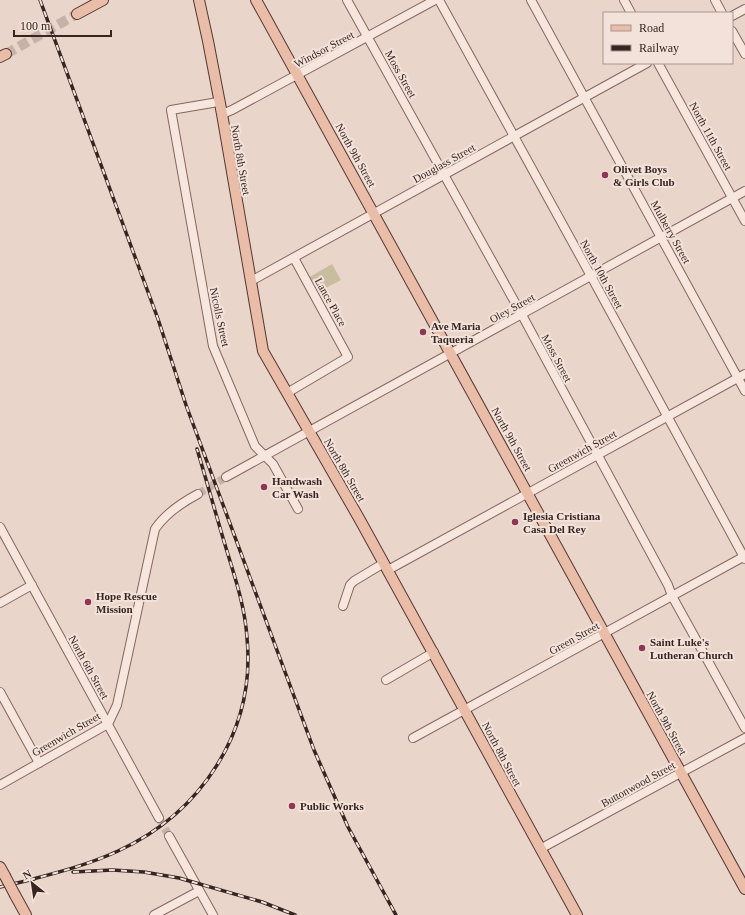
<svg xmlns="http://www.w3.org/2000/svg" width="745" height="915" viewBox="0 0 745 915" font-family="Georgia,serif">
<rect width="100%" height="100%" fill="#ead5ca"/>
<!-- green -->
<polygon fill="#c8be9f" points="332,264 341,280 316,293 308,278"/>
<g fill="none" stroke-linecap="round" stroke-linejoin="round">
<!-- minor-tunnel -->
<g stroke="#c6b2a8" stroke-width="8" stroke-dasharray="8 4" stroke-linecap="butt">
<polyline points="198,494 226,477"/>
<polyline points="159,818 169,836"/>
</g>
<!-- major-tunnel -->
<polyline stroke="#c6b2a8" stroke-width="10" stroke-dasharray="10 5" stroke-linecap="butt" points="6,54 77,14"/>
<defs>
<g id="minor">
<polyline points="347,0 522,315 668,585 672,596 745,728"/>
<polyline points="439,0 591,276 745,559"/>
<polyline points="531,0 745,391"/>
<polyline points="624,0 631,13"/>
<polyline points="715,0 722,13"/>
<polyline points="732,16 745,9"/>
<polyline points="732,31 745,54"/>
<polyline points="658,63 745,221"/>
<polyline points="218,102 171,110 213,346 255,446 273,464 298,509"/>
<polyline points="222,114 232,110 435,0"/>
<polyline points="251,281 647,63"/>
<polyline points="287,393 348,357 294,258"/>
<polyline points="226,477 745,191"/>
<polyline points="0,527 159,818"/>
<polyline points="388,570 745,374"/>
<polyline points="0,603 32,585"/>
<polyline points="343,606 350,585 354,581 384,563"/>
<polyline points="386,680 434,652"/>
<polyline points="0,692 39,763"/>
<polyline points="413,738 745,556"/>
<path d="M0 785 108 724 117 705 155 529C166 513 181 503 198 494"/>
<polyline points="169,836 213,915"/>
<polyline points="540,849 745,738"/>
<polyline points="154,915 199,891"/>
</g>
<g id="major">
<polyline points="199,0 208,41 222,114 263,351 360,520 577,915"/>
<polyline points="256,0 745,889"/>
<polyline points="77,14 103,0"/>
<polyline points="0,57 6,54"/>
<polyline points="0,867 5,876"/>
<polyline points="15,895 26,915"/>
</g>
</defs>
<!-- minor casing -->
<use href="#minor" stroke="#856760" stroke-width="10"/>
<!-- major casing -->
<use href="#major" stroke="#543734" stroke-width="12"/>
<!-- minor -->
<use href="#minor" stroke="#f6e6dd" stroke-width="8"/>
<!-- major -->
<use href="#major" stroke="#e9bda7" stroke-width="10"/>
<defs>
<g id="rail">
<polyline points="40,0 158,319 186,405 314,750 348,827 396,915"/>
<polyline points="73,872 112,870 144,872 179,878 262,902 295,915"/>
<path d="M29 880C60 872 90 864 118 851 201 813 256 731 247 638 245 607 235 577 226 548 216 515 207 482 197 449"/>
<polyline points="0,887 34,879"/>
</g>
</defs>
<!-- rail casing -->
<use href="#rail" stroke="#372522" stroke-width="3.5"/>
<!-- rail -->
<use href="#rail" stroke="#f2e2d9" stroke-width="2" stroke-dasharray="6" stroke-linecap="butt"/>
<defs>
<polyline id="major-bridge" points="5,876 15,895"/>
</defs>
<!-- major-bridge casing -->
<use href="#major-bridge" stroke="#543734" stroke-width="12" stroke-linecap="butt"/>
<!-- major-bridge -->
<use href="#major-bridge" stroke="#e9bda7" stroke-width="10"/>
</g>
<!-- markers -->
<g fill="#8e3755" stroke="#f2e2d9" stroke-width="1.5">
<circle cx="605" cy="175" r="4"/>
<circle cx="423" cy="332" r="4"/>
<circle cx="264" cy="487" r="4"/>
<circle cx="515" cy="522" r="4"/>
<circle cx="88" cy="602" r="4"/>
<circle cx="642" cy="648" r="4"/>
<circle cx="292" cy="806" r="4"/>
</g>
<g text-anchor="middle" stroke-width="4" stroke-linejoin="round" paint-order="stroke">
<!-- street labels -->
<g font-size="11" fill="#372522" stroke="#f2e2d9">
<text transform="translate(324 49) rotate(-28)" y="4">Windsor Street</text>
<text transform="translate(401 74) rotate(61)" y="4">Moss Street</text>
<text transform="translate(711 136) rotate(61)" y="4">North 11th Street</text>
<text transform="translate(356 155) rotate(61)" y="4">North 9th Street</text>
<text transform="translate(241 160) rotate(80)" y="4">North 8th Street</text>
<text transform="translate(444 163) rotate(-29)" y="4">Douglass Street</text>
<text transform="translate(671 232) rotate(61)" y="4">Mulberry Street</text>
<text transform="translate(602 274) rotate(61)" y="4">North 10th Street</text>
<text transform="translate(331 302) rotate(61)" y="4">Lance Place</text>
<text transform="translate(512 308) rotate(-29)" y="4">Oley Street</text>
<text transform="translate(220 317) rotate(78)" y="4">Nicolls Street</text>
<text transform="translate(557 358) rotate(62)" y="4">Moss Street</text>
<text transform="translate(512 439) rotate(61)" y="4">North 9th Street</text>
<text transform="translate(582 451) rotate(-29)" y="4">Greenwich Street</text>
<text transform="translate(345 470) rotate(60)" y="4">North 8th Street</text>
<text transform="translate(574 638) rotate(-29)" y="4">Green Street</text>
<text transform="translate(89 667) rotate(61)" y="4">North 6th Street</text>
<text transform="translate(667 723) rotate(61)" y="4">North 9th Street</text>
<text transform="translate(66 734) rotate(-30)" y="4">Greenwich Street</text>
<text transform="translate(502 754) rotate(62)" y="4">North 8th Street</text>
<text transform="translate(638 784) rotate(-29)" y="4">Buttonwood Street</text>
</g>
<!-- poi labels -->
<g font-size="11" font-weight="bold" fill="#372522" stroke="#f2e2d9" text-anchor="start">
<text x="613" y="173">Olivet Boys<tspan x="613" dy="13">&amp; Girls Club</tspan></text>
<text x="431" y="330">Ave Maria<tspan x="431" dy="13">Taqueria</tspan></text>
<text x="272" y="485">Handwash<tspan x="272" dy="13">Car Wash</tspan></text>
<text x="523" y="520">Iglesia Cristiana<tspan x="523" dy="13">Casa Del Rey</tspan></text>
<text x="96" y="600">Hope Rescue<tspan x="96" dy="13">Mission</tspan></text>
<text x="650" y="646">Saint Luke's<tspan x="650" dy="13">Lutheran Church</tspan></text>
<text x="300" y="810">Public Works</text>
</g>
</g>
<!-- legend -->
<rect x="603" y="12" width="130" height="52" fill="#f2e2d9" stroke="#a79690"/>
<rect x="611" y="25" width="20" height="6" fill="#e9bda7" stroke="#a79690"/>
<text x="639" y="32" font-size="12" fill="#372522">Road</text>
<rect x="611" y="45" width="20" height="6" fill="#372522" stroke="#a79690"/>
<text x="639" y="52" font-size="12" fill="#372522">Railway</text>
<!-- north arrow -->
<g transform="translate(32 883) rotate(330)" stroke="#f2e2d9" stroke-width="3" paint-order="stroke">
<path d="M0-3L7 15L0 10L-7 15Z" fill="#372522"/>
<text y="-6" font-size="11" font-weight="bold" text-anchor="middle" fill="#372522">N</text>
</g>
<!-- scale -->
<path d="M14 30v6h97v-6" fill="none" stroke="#372522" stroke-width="2"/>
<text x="20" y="30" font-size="12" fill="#372522" stroke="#f2e2d9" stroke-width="3" paint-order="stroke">100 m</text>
</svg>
